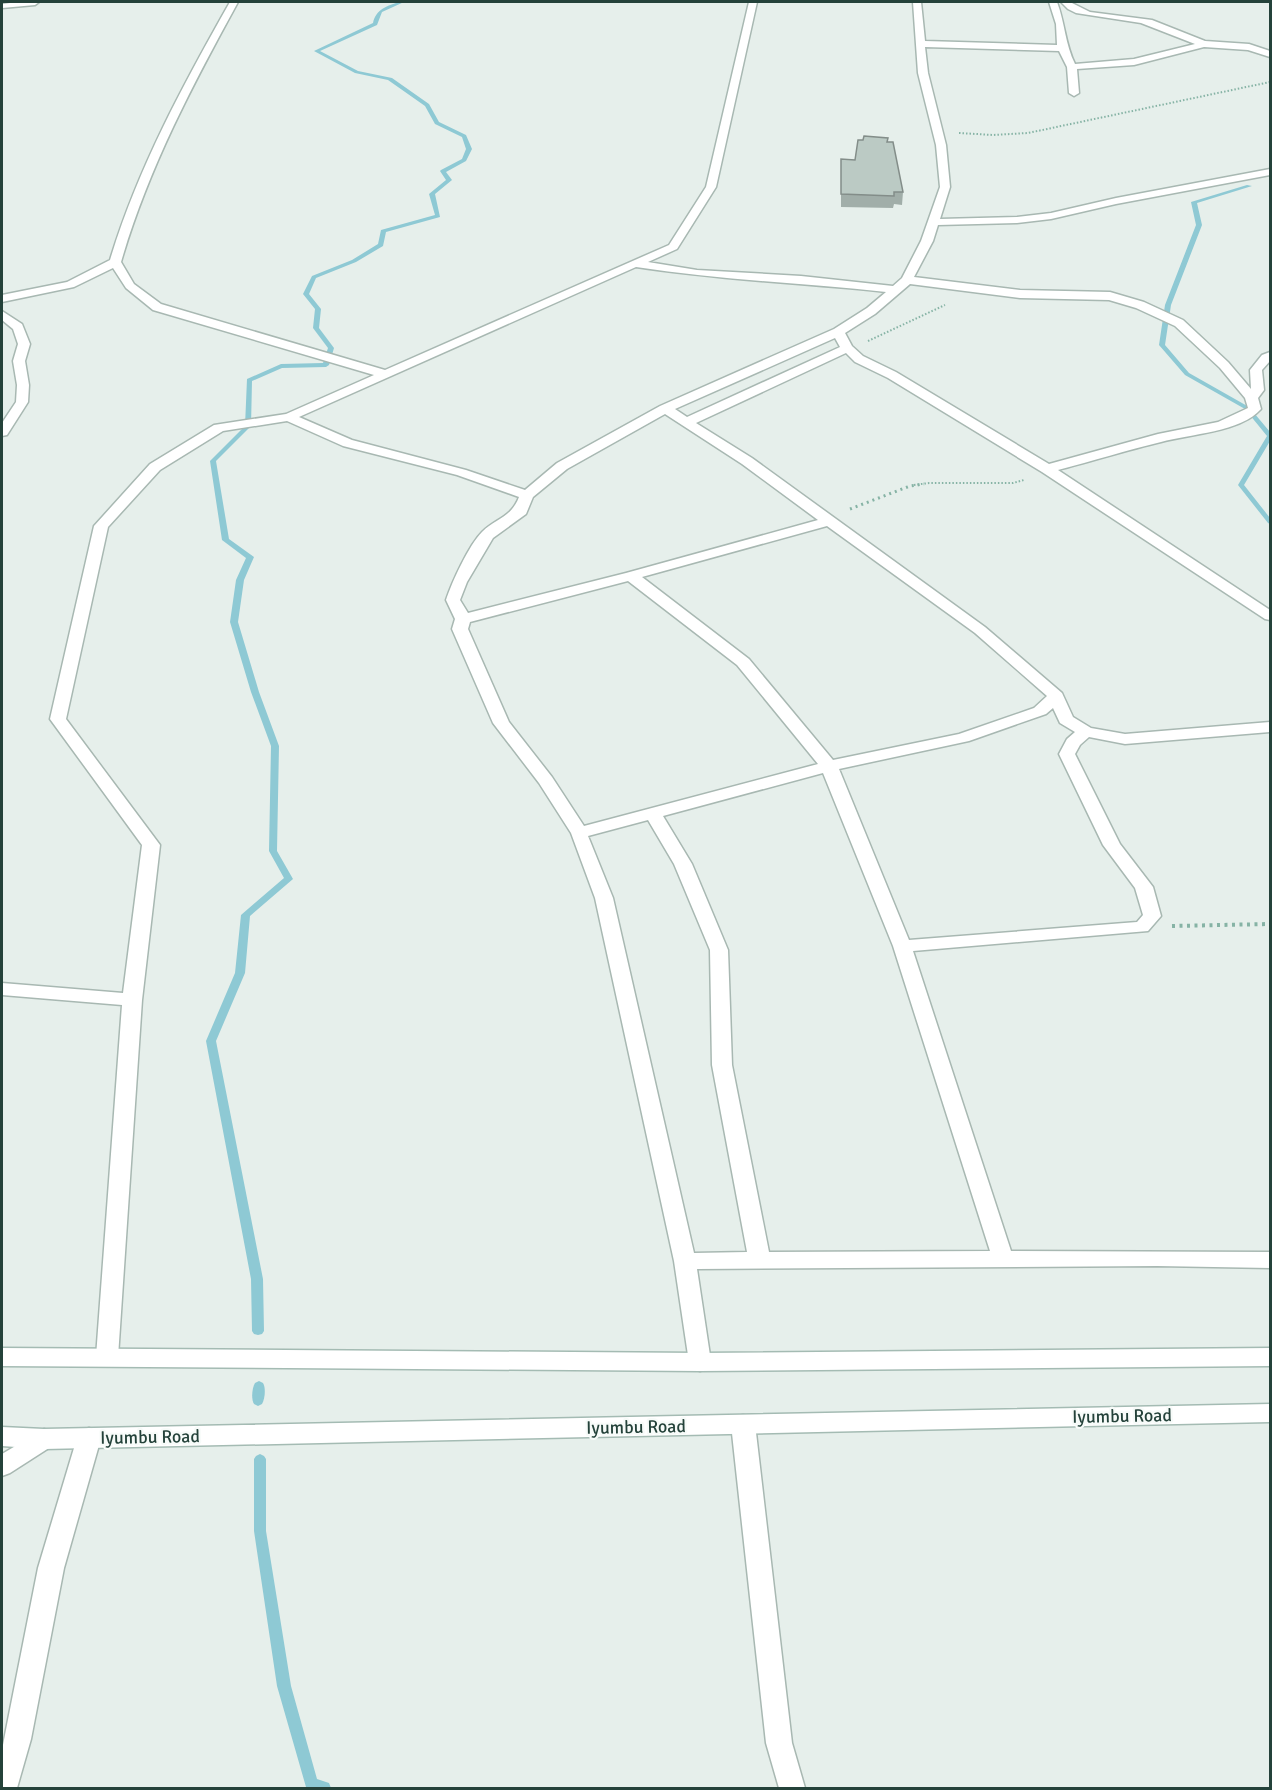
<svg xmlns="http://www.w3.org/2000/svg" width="1272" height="1790" viewBox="0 0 1272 1790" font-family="Signika,sans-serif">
<rect width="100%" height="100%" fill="#e6efeb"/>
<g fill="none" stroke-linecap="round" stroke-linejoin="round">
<!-- stream -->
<g fill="#8ec9d4" fill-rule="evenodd">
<path d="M399 2H404L382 12 377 25 320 51 358 71 392 78 429 104 439 122 466 135 472 149 466 161 446 172 452 180 435 194 440 217 386 232 383 246 356 262 316 278 309 294 321 309 319 328 334 348 329 365 326 367 282 368 252 381 251 426 216 461 229 539 254 557 244 580 238 622 259 692 279 746 277 851 293 879 250 916 245 973 216 1041 263 1279 264 1331 262 1334 258 1335 254 1334 252 1331 251 1279 206 1041 235 973 241 915 284 878 269 851 271 746 251 692 230 622 236 580 246 558 222 540 210 461 245 426 247 379 281 364 323 363 328 348 313 328 315 309 303 294 312 276 352 260 378 244 381 230 435 215 429 194 446 180 440 171 441 170 462 159 466 149 462 137 435 124 425 106 388 80 355 73 314 51 373 23C376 9 387 6 399 2Z"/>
<polygon points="1247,185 1252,186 1197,203 1202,225 1171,305 1165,345 1189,373 1249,407 1270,432 1270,441 1244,485 1270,518 1270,524 1268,523 1238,485 1267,436 1245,409 1185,375 1159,345 1165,305 1196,225 1191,202"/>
<path d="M259 1381 263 1383C266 1388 265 1399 262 1404L258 1406 254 1404C251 1399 252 1388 255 1383Z"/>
<polygon points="260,1454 264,1456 266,1459 266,1531 291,1686 317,1779 329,1783 331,1788 306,1787 277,1686 254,1531 254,1459 256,1456"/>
</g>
<defs>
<g id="minor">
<polygon points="18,2 39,2 35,5 2,8 2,4"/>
<path d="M230 2H238C192 86 148 169 121 262L134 284 161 304 385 370 669 245 706 187 749 2H757L716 187 677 249 648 262 697 270 801 276 893 286 902 278 921 241 940 187 936 145 918 73 913 2H921L925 41 1057 45 1056 24 1049 2H1057C1065 23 1065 44 1075 64L1134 59 1195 44 1141 23 1076 13 1068 9 1061 2H1070L1090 12 1152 20 1205 41 1249 44 1270 51V57L1248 50 1204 47 1134 65 1077 69 1079 93 1074 96 1069 93 1067 67 1059 51 925 47 928 73 946 145 950 187 940 219 1017 217 1051 213 1116 198 1270 169V175L1116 204 1051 219 1017 223 938 225 933 241 914 277 1020 290 1110 292 1144 302 1183 320 1228 362 1251 389 1250 370 1262 355 1270 352V361L1262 370 1264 390 1258 398 1261 409C1241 432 1190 434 1161 442 1127 450 1093 461 1058 470L1270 610V620L1265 619 1042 472 888 378 855 362 846 353 696 423 752 458 985 627 1062 693 1073 717 1091 728 1125 734 1270 722V732L1125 744 1089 737 1080 745 1075 754 1120 844 1153 887 1161 916 1148 931 913 951 1011 1251 1270 1252V1268L1157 1266 697 1269 711 1362 708 1368 700 1371 692 1368 689 1362 674 1261 595 898 571 833 539 783 493 723 452 629 455 619 446 600C452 582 469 545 482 532 496 518 511 518 519 497L457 475 343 446 287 421 223 431 160 470 108 527 66 719 160 845 142 1000 118 1357 115 1363 107 1366 99 1363 96 1357 122 1005 2 995V983L123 993 142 845 50 719 94 526 150 464 214 425 286 414 374 375 153 310 126 288 113 268 74 287 2 302V295L67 282 110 260C138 168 183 85 230 2ZM636 267C719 280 802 283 886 292L867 308 834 329 660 406 557 463 525 490 466 470 352 440 299 417ZM910 284 1020 298 1109 300 1136 308 1175 326 1220 368 1245 398 1248 408 1218 422 1158 434 1049 464 896 372 863 356 852 346 845 333 875 314ZM835 338 840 347 687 417 675 409ZM665 414 742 464 818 520 626 573 468 613 460 600 467 582 493 538 526 514 533 497 567 469ZM827 526 975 633 1047 696 1034 708 959 734 833 760 749 659 642 577ZM628 581 737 665 818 764 584 826 552 777 509 722 468 629 470 622ZM1053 708 1060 723 1075 732 1067 739 1059 754 1103 845 1135 888 1143 915 1137 922 909 940 839 769 969 741 1046 714ZM823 773 893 946 990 1251 769 1252 732 1065 728 950 692 864 663 816ZM648 820 674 864 710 950 712 1065 747 1252 694 1253 613 898 588 836Z"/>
<polygon points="2,311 22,324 30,344 25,361 29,385 28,402 7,435 2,436 2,423 16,402 17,385 13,361 18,344 13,329 2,320"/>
<polygon points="743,1415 751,1417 755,1424 792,1743 805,1788 779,1788 766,1743 731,1424 735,1417"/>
<polygon points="89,1428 97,1431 101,1438 64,1568 31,1739 17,1788 2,1788 2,1750 38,1568 77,1438 81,1431"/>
<polygon points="44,1429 52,1432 56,1439 52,1446 10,1473 2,1476 2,1454"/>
</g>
<g id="secondary">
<polygon points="2,1348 700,1353 1270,1348 1270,1366 700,1371 2,1366"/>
<polygon points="1270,1404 1270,1422 44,1449 2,1446 2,1427 44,1429"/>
</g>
</defs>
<!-- minor casing -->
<use href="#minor" stroke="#a8b8b2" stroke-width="3"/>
<!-- secondary casing -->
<use href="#secondary" stroke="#a4bbb3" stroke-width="3"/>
<!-- path-far2 -->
<g stroke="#86b3a5" stroke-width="2" stroke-dasharray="1.5 2" stroke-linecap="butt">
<polyline points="959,133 993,135 1028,133 1270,82"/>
<polyline points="868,341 945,305"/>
<polyline points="914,485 929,483 1013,483 1024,480"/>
</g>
<!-- path-far1 -->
<polyline stroke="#86b3a5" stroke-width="3" stroke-dasharray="2 4" stroke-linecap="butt" points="850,509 910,486 924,484"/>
<!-- path -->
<polyline stroke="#86b3a5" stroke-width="4" stroke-dasharray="3 4.5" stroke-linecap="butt" points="1172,926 1270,924"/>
<!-- minor -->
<use href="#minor" fill="#fff" fill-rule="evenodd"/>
<!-- secondary -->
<use href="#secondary" fill="#fff" fill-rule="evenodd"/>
</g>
<!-- wall -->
<polygon fill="#a1aea9" points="863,140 887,142 903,192 902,205 894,204 893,208 841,207 841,159 855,160"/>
<!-- building -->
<polygon fill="#bbcac4" stroke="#838d89" stroke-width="1.5" points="864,136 888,138 887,142 893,142 903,192 894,192 894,196 841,194 841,159 855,160 858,140 863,140"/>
<g text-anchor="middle" stroke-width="4.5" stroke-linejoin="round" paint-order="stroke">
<!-- near-street labels -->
<g font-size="18" fill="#24423a" stroke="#f7fbf9">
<text transform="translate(1122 1416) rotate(-1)" y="6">Iyumbu Road</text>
<text transform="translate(636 1427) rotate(-1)" y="6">Iyumbu Road</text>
<text transform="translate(150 1437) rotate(-1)" y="6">Iyumbu Road</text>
</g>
</g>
<!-- border -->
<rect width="1272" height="1790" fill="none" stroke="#24423a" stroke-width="6"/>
</svg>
